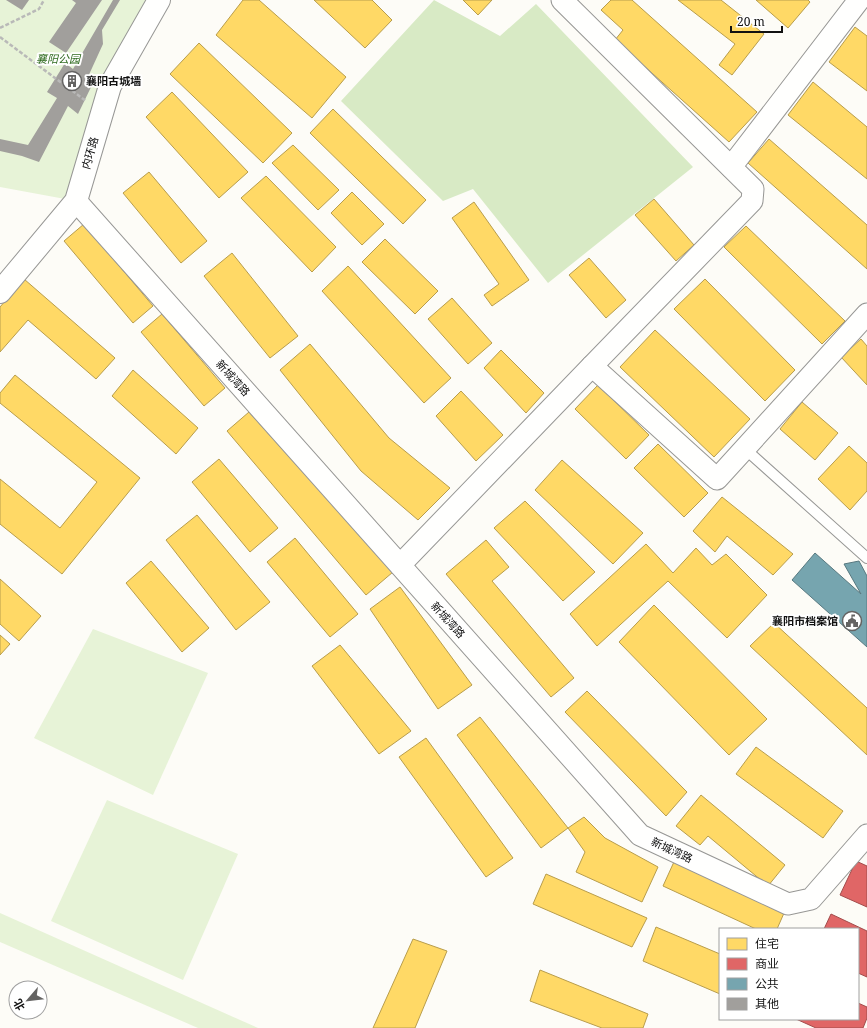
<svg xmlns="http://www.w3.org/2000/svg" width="867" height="1028" viewBox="0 0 867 1028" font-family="'Noto Serif','Noto Sans SC',serif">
<rect width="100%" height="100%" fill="#fdfcf7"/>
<!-- green -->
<g fill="#e7f3d7">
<polygon points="0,0 159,0 110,86 76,201 0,187"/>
<polygon points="93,629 208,673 153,795 34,738"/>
<polygon points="107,800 238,854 183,980 51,921"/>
<polygon points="0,913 258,1028 198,1028 0,942"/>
</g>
<!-- forest -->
<polygon fill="#d8eac5" points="434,0 500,36 536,4 693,167 548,283 473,189 443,201 341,101"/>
<!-- homes -->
<g fill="#ffd966" stroke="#b89d4c">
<polygon points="243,0 259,0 346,77 312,118 216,35"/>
<polygon points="314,0 372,0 392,20 365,48"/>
<polygon points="463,0 492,0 478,15"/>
<polygon points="611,0 632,0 757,112 729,142 615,40 623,30 601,10"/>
<polygon points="678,0 721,0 764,34 732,75 719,65 735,44"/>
<polygon points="756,0 808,0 810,2 788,28"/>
<polygon points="855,27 867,36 867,91 829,62"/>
<polygon points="199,43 292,133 263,163 170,74"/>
<polygon points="813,82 867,127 867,179 788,115"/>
<polygon points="172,92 248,172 219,198 146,117"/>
<polygon points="333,109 426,200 403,224 310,133"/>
<polygon points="769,139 867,225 867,269 748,163"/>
<polygon points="293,145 339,190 318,210 272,163"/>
<polygon points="149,172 207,241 181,263 123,193"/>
<polygon points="266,176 336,247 312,272 241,198"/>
<polygon points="352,192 384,224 362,245 331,213"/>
<polygon points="654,199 694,245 676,261 635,215"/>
<polygon points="474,202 529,280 492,306 484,295 499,284 452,218"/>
<polygon points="84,224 153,306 133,323 64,241"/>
<polygon points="746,226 845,321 822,344 724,247"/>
<polygon points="385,239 438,291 415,314 362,262"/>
<polygon points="232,253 298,336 270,358 204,276"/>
<polygon points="589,258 626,300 606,318 569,275"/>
<polygon points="348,266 451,378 424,403 322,291"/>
<polygon points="24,279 115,358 96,379 28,320 0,352 0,307"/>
<polygon points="705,279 795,370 765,401 674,309"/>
<polygon points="452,298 492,343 468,364 428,319"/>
<polygon points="162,314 225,388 204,406 141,332"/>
<polygon points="655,330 750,419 714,457 620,367"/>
<polygon points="861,339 867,346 867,385 841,357"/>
<polygon points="310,344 389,438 450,488 418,520 361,471 280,370"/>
<polygon points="501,350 544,393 526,413 484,368"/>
<polygon points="133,370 198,428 176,454 112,396"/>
<polygon points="15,375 140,478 62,574 0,524 0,479 60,528 97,482 0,403 0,393"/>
<polygon points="598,385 649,435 626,459 575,409"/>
<polygon points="461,391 503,435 476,461 436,416"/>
<polygon points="802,402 838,433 815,460 780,429"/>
<polygon points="249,412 393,572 366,595 227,431"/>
<polygon points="658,444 708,493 684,517 634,468"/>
<polygon points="849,446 867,463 867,491 850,510 818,479"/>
<polygon points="219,459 278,528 250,552 192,482"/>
<polygon points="562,460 643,533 613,564 535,490"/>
<polygon points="722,497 793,554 773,575 727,536 715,552 693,531"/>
<polygon points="525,501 595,572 563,601 494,528"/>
<polygon points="197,515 270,602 236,630 166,540"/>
<polygon points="295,538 358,614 330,637 267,562"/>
<polygon points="486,540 509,567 492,581 574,678 551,697 446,574"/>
<polygon points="646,544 673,573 696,548 712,565 726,554 767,595 727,638 668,581 597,646 570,614"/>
<polygon points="151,561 209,628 182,652 126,583"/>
<polygon points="0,579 41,616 19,641 0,624"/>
<polygon points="400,587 472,685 438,709 370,609"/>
<polygon points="654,605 767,719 729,755 619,642"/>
<polygon points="774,623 867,708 867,755 750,646"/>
<polygon points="0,635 10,644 0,655"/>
<polygon points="340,645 411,731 379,754 312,666"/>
<polygon points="587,691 687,792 666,816 565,712"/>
<polygon points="480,717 568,828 541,848 457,735"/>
<polygon points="426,738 513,858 486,877 399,757"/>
<polygon points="756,747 843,811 823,838 736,774"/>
<polygon points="701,795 785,865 768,886 708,836 700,845 676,826"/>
<polygon points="584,817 605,838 658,867 642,902 576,872 585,852 568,828"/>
<polygon points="678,853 788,904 777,929 756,929 663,886"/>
<polygon points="546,874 647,918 632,947 533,904"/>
<polygon points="656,927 720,954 720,994 643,961"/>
<polygon points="413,939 447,951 415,1028 373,1028"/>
<polygon points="540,970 648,1014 643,1028 602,1028 530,1001"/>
</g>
<!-- shops -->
<g fill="#e06666" stroke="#a24c4c">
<polygon points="856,861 867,866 867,907 840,895"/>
<polygon points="831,914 867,931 867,977 858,973 858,929 824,929"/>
<polygon points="858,1003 867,1007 867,1018 863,1028 816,1028 796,1019 858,1019"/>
</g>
<!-- public -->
<polygon fill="#76a5af" stroke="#587980" points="815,553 861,594 844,564 859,561 867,576 867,647 792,580"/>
<!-- building -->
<g fill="#a19f9c">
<polygon points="6,0 29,0 22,10"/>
<polygon points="72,0 102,0 66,53 49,42 76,3"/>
<polygon points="113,0 120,0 102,30 103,44 87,79 93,83 78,114 68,106 39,162 22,156 0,151 0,139 28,145 57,98 47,92 65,63 73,69"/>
</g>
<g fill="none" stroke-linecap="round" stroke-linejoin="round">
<defs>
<polyline id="service" points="744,448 867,558"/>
<g id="minor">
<polyline points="562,0 753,189 752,201 592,366"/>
<polyline points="731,167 859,0"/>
<polyline points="76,201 640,835 788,904 811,899 867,835"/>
<polyline points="400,565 592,366 717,479 867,314"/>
</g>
<polyline id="tertiary" points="0,292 76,201 110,86 159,0"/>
</defs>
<!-- service casing -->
<use href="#service" stroke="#979795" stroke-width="12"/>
<!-- minor casing -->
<use href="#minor" stroke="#979795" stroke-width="23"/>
<!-- tertiary casing -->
<use href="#tertiary" stroke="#979795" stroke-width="24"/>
<!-- path -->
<g stroke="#b9b9b8" stroke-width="2.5" stroke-dasharray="4 2" stroke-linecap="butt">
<polyline points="0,28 39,9 44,0"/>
<polyline points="0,37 86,101"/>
</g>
<!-- service -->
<use href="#service" stroke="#fffffe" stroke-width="10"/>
<!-- minor -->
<use href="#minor" stroke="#fffffe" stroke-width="21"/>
<!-- tertiary -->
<use href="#tertiary" stroke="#fffffe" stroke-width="22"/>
</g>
<!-- icons -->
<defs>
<symbol id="building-ring" viewBox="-11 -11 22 22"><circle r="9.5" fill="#fff" stroke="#646362" stroke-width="1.5"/><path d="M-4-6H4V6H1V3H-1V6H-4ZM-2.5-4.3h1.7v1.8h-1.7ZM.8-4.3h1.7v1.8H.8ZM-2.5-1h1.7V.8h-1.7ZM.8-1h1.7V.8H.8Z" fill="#646362"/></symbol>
<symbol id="civic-ring" viewBox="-11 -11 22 22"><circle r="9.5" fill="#fff" stroke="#646362" stroke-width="1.5"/><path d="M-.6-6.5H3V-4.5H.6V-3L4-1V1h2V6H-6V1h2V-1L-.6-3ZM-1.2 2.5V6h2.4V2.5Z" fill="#646362"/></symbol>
</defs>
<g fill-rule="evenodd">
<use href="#building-ring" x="61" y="70" width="22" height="22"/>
<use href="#civic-ring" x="841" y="610" width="22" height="22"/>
</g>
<g text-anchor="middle" stroke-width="4" stroke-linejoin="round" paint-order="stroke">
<!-- park labels -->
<g font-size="11" font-style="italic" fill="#2f6b1f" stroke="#fff">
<text x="58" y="63">襄阳公园</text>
</g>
<!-- poi labels -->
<g font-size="11" font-weight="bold" fill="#111" stroke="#fff" text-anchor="start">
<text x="86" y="85">襄阳古城墙</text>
<text x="838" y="625" text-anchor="end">襄阳市档案馆</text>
</g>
<!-- street labels -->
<g font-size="11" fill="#111" stroke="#fff">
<text transform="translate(90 153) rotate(-74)" y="4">内环路</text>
<text transform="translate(233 378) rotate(48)" y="4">新城湾路</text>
<text transform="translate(448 620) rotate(48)" y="4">新城湾路</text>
<text transform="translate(672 850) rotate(25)" y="4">新城湾路</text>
</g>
</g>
<!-- legend -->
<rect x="719" y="928" width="140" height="92" fill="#ffffff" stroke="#a0a0a0"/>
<rect x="727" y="938" width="20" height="12" fill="#ffd966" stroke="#a0a0a0"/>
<text x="755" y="948" font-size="12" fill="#111111">住宅</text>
<rect x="727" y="958" width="20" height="12" fill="#e06666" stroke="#a0a0a0"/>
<text x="755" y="968" font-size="12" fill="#111111">商业</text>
<rect x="727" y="978" width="20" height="12" fill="#76a5af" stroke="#a0a0a0"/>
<text x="755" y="988" font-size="12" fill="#111111">公共</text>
<rect x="727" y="998" width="20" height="12" fill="#a19f9c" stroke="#a0a0a0"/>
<text x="755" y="1008" font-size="12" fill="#111111">其他</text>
<!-- north arrow -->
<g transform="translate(28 1000) rotate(242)"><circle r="19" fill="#ffffff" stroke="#a0a0a0"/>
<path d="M0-3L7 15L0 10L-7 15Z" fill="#646362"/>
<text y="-6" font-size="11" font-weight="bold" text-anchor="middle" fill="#111111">北</text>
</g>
<!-- scale -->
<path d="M731 26v6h51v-6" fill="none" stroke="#111111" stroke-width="2"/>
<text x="737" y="26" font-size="12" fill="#111111" stroke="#ffffff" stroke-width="3" paint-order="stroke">20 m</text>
</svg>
